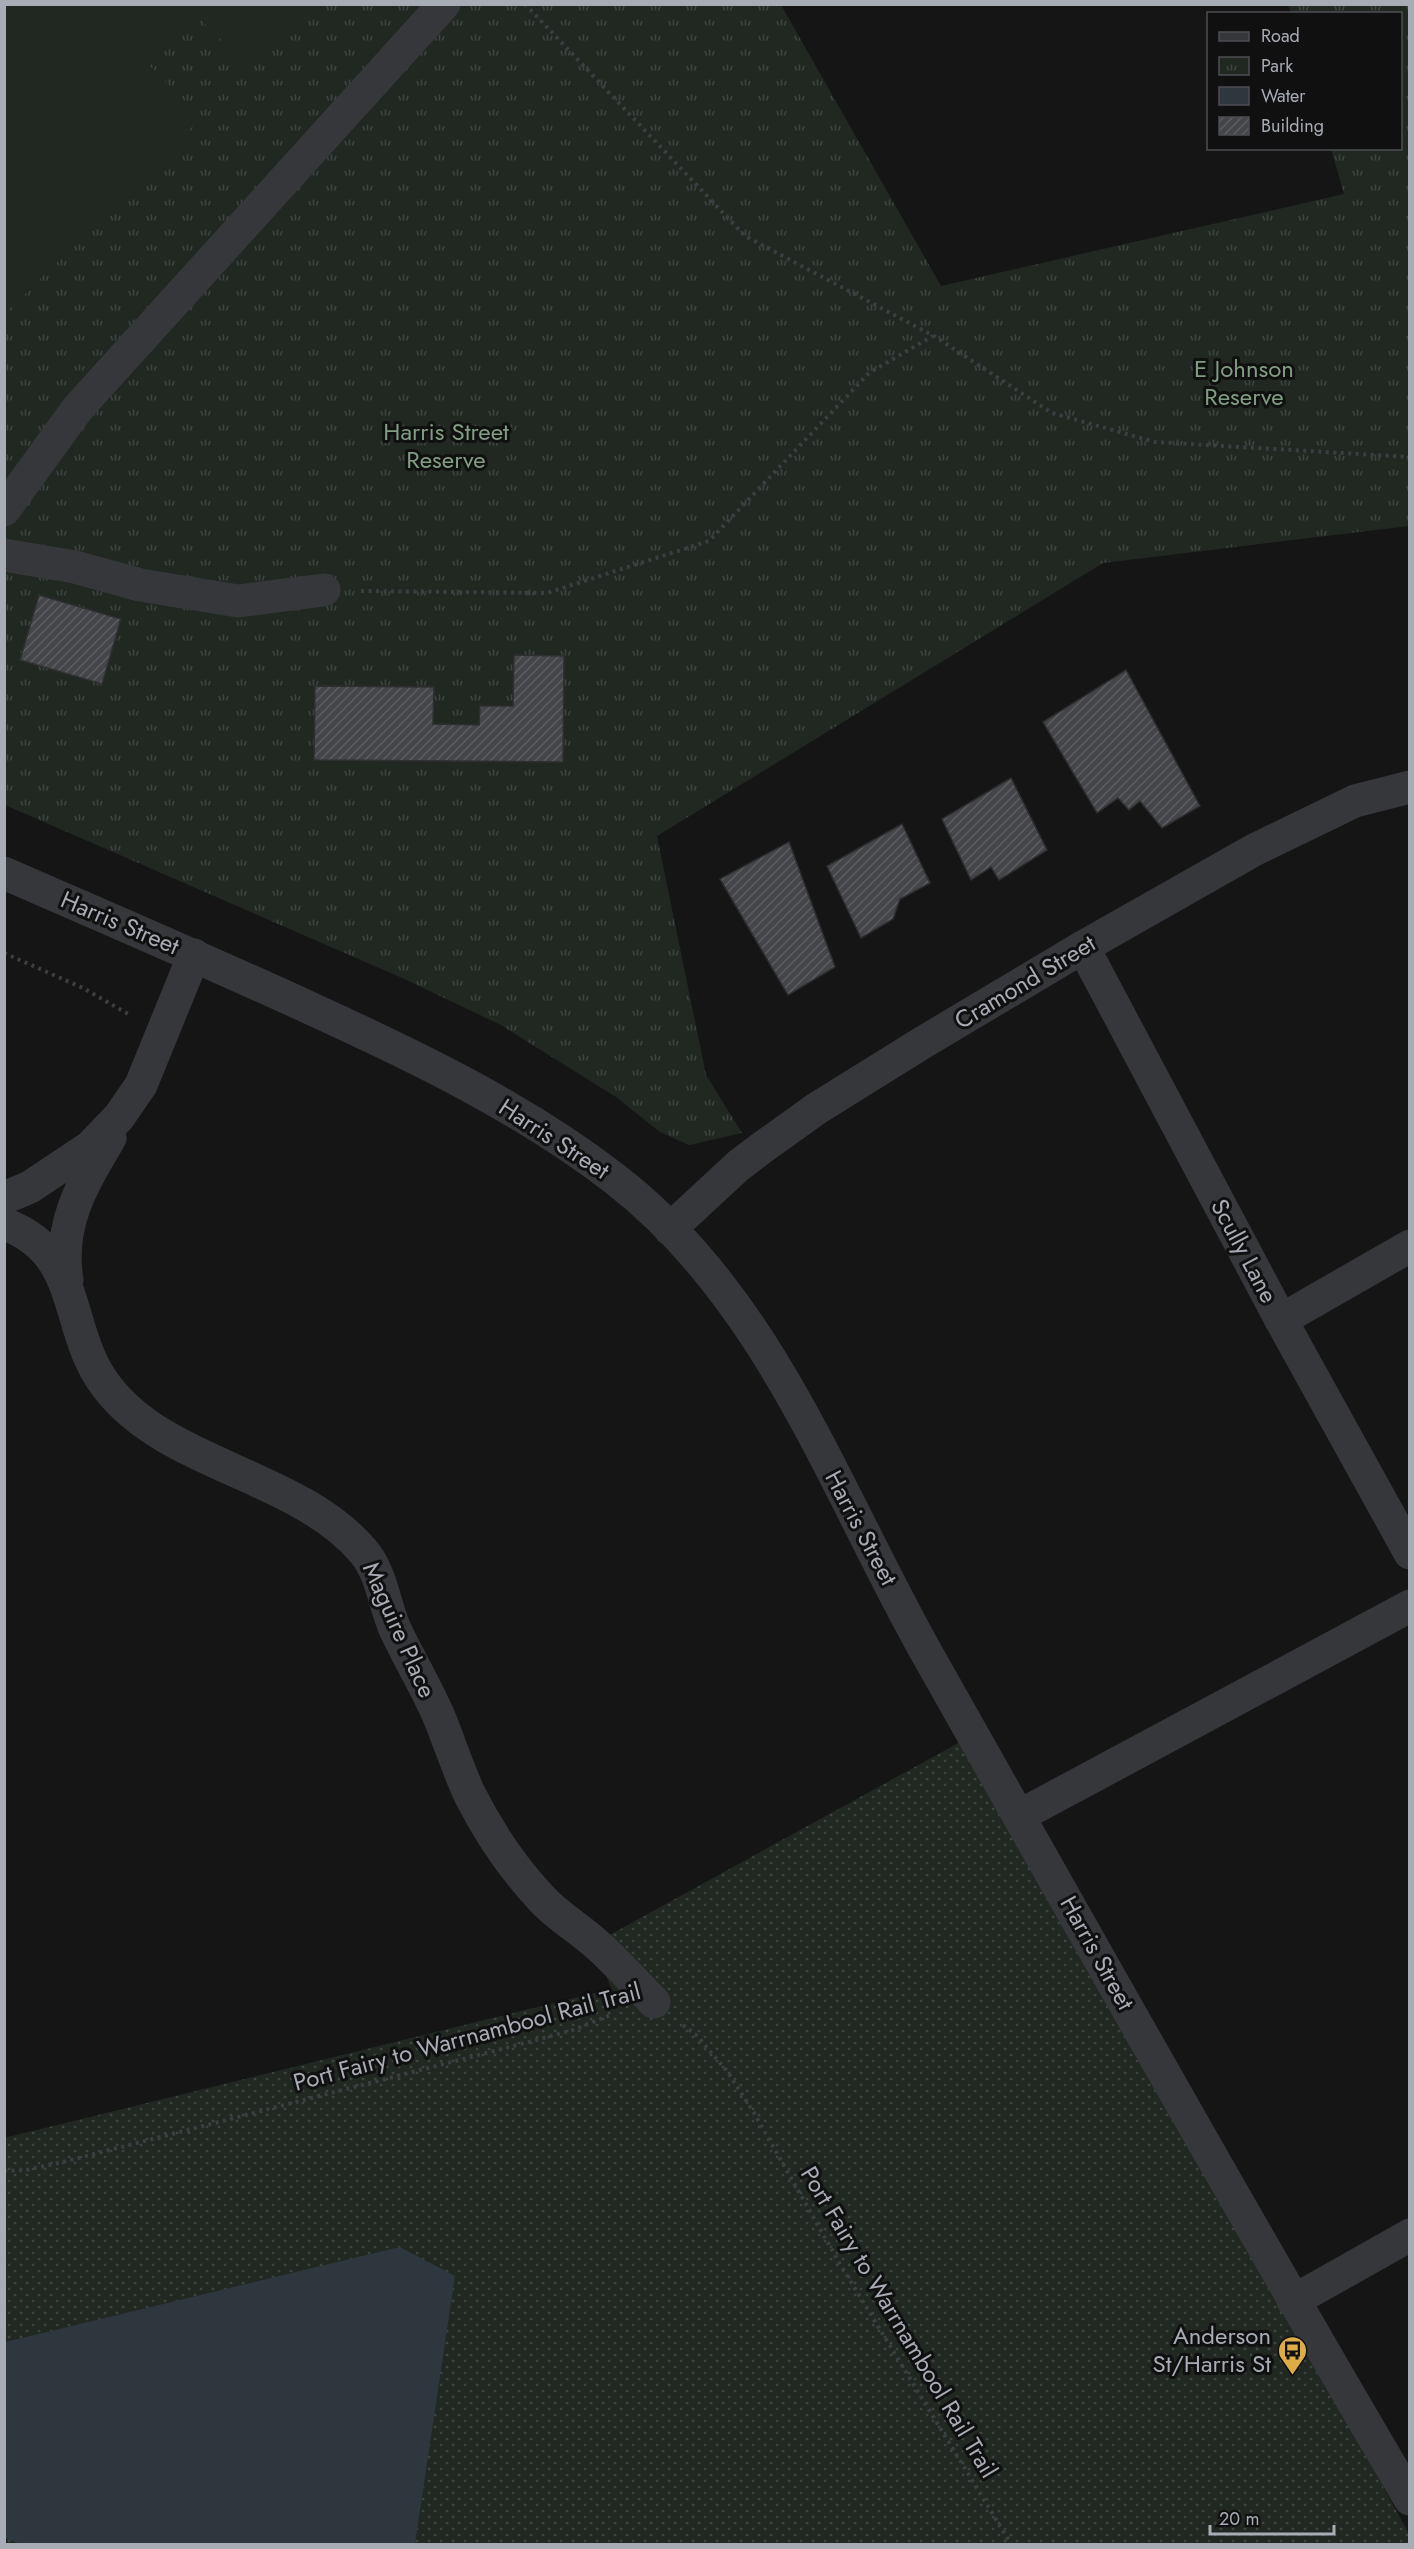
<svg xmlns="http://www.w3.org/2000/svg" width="1414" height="2549" viewBox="0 0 1414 2549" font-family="Jost,sans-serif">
<defs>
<pattern id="grass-dots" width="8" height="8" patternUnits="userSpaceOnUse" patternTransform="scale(1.5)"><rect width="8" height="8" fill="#212822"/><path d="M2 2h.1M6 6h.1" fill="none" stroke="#3e4440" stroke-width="1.8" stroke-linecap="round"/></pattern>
<pattern id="park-tufts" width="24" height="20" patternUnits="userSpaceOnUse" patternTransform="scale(1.5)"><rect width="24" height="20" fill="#212822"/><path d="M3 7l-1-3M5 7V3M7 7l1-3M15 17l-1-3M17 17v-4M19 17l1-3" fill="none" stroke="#3e4440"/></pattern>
<pattern id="building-hatch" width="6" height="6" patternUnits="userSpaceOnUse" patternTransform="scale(1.5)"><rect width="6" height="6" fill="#444549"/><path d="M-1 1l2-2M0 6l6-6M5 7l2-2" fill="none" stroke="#5c5d61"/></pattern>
</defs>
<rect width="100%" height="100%" fill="#151516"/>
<!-- grass -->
<polygon fill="url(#grass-dots)" points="973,1735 1409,2534 1409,2544 5,2544 4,2138 611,1989 595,1943"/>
<!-- park -->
<polygon fill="url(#park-tufts)" points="5,5 781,5 941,286 1344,194 1331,149 1400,148 1400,14 1291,13 1288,5 1409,5 1409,526 1103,563 657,836 706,1075 742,1133 689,1145 660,1132 616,1097 501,1025 400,977 5,805"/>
<!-- pitch -->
<polygon fill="#212822" points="5,4 305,5 245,64 192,11 167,48 146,62 201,118 5,314"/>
<!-- water -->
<polygon fill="#2f373e" points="400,2247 455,2276 415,2544 20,2544 5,2538 5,2342"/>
<!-- building -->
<g fill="url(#building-hatch)" stroke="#2f2f32" stroke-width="1.5">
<polygon points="39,595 121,619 102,684 20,660"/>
<polygon points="514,655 564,656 563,762 314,760 315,686 434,687 433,724 479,725 480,706 513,706"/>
<polygon points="1126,670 1200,806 1162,828 1140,801 1129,810 1118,798 1097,813 1043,722"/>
<polygon points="1011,778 1047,850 999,880 991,867 971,880 942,819"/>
<polygon points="902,824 930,883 900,899 893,919 861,938 827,866"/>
<polygon points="789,842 835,967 788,995 720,879"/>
</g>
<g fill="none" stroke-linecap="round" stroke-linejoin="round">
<!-- path -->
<g stroke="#3c3e42" stroke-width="4" stroke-dasharray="3 4.5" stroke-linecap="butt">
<polyline points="525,4 745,236 934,336 1052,413 1155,442 1410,457"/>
<polyline points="361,591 547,593 709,541 869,373 933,336"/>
<polyline points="4,953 83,988 130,1015"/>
<polyline points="683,2025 696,2035 727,2071 754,2113 840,2264 1011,2544"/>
<polyline points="4,2171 26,2170 67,2161 533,2041 573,2030 613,2014"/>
</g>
<!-- minor -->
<g stroke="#36373b" stroke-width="33">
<polyline points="4,510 78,408 444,4"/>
<polyline points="4,555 75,567 140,585 238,601 324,590"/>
<path d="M4 873C107 918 210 962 312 1009 417 1057 523 1108 615 1179 769 1298 834 1488 926 1652 1086 1935 1245 2219 1410 2499"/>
<polyline points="1083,947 1281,1320 1410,1553"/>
<polyline points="4,1198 30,1187 90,1147 119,1117 141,1085 194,955"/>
<path d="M4 1224C85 1253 62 1329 107 1387 167 1466 297 1474 363 1551 382 1573 384 1604 395 1629 409 1659 427 1688 440 1719 450 1744 458 1769 469 1793 487 1829 513 1868 541 1898 556 1915 577 1927 594 1942 615 1960 634 1982 654 2002"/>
<polyline points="670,1229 738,1166 763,1147 816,1109 922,1043 1083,947 1254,850 1355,801 1410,787"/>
<path d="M67 1280C58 1224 82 1185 110 1138"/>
<polyline points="1281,1320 1410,1246"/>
<polyline points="1019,1816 1410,1606"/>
<polyline points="1293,2301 1410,2235"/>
</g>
</g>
<!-- icons -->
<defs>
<symbol id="bus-pin" viewBox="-11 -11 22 30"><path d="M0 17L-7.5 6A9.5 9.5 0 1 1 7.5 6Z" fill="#ddac46" stroke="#101011"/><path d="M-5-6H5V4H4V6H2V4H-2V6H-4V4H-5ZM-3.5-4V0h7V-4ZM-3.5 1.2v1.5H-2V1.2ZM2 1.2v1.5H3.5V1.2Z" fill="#111"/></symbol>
</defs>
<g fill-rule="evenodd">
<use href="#bus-pin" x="1276" y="2334" width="33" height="45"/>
</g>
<g text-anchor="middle" stroke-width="6" stroke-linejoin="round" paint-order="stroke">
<!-- park labels -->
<g font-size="24" fill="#819e83" stroke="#101011">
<text x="1244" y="377">E Johnson<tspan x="1244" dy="28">Reserve</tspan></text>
<text x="446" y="440">Harris Street<tspan x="446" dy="28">Reserve</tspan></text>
</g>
<!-- street labels -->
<g font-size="24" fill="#a8acb5" stroke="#101011">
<text transform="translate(120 923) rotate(23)" y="8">Harris Street</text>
<text transform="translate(1025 982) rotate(-31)" y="8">Cramond Street</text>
<text transform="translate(554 1139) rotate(33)" y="8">Harris Street</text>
<text transform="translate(1244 1251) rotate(62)" y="8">Scully Lane</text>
<text transform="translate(861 1528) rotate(62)" y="8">Harris Street</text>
<text transform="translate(399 1630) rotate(66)" y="8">Maguire Place</text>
<text transform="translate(1097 1953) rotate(61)" y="8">Harris Street</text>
<text transform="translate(467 2037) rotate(-15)" y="8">Port Fairy to Warrnambool Rail Trail</text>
<text transform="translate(899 2322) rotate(59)" y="8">Port Fairy to Warrnambool Rail Trail</text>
</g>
<!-- poi labels -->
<g font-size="24" fill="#a8acb5" stroke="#101011" text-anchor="end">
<text x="1271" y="2344">Anderson<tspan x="1271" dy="28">St/Harris St</tspan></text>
</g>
</g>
<!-- border -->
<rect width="1414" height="2549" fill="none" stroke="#a8acb5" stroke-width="12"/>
<!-- legend -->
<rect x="1207" y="12" width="195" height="138" fill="#101011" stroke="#4d4e53" stroke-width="1.5"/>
<rect x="1219" y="32" width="30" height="9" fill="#36373b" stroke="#4d4e53" stroke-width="1.5"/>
<text x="1261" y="42" font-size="18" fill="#a8acb5">Road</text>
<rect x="1219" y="57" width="30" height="18" fill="url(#park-tufts)" stroke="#4d4e53" stroke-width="1.5"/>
<text x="1261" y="72" font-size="18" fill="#a8acb5">Park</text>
<rect x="1219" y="87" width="30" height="18" fill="#2f373e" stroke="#4d4e53" stroke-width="1.5"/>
<text x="1261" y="102" font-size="18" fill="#a8acb5">Water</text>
<rect x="1219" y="117" width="30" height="18" fill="url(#building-hatch)" stroke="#4d4e53" stroke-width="1.5"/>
<text x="1261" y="132" font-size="18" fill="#a8acb5">Building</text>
<!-- scale -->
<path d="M1210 2525v9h124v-9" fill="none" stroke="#a8acb5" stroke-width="3"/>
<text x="1219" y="2525" font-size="18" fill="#a8acb5" stroke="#101011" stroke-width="4.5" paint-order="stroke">20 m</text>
</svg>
